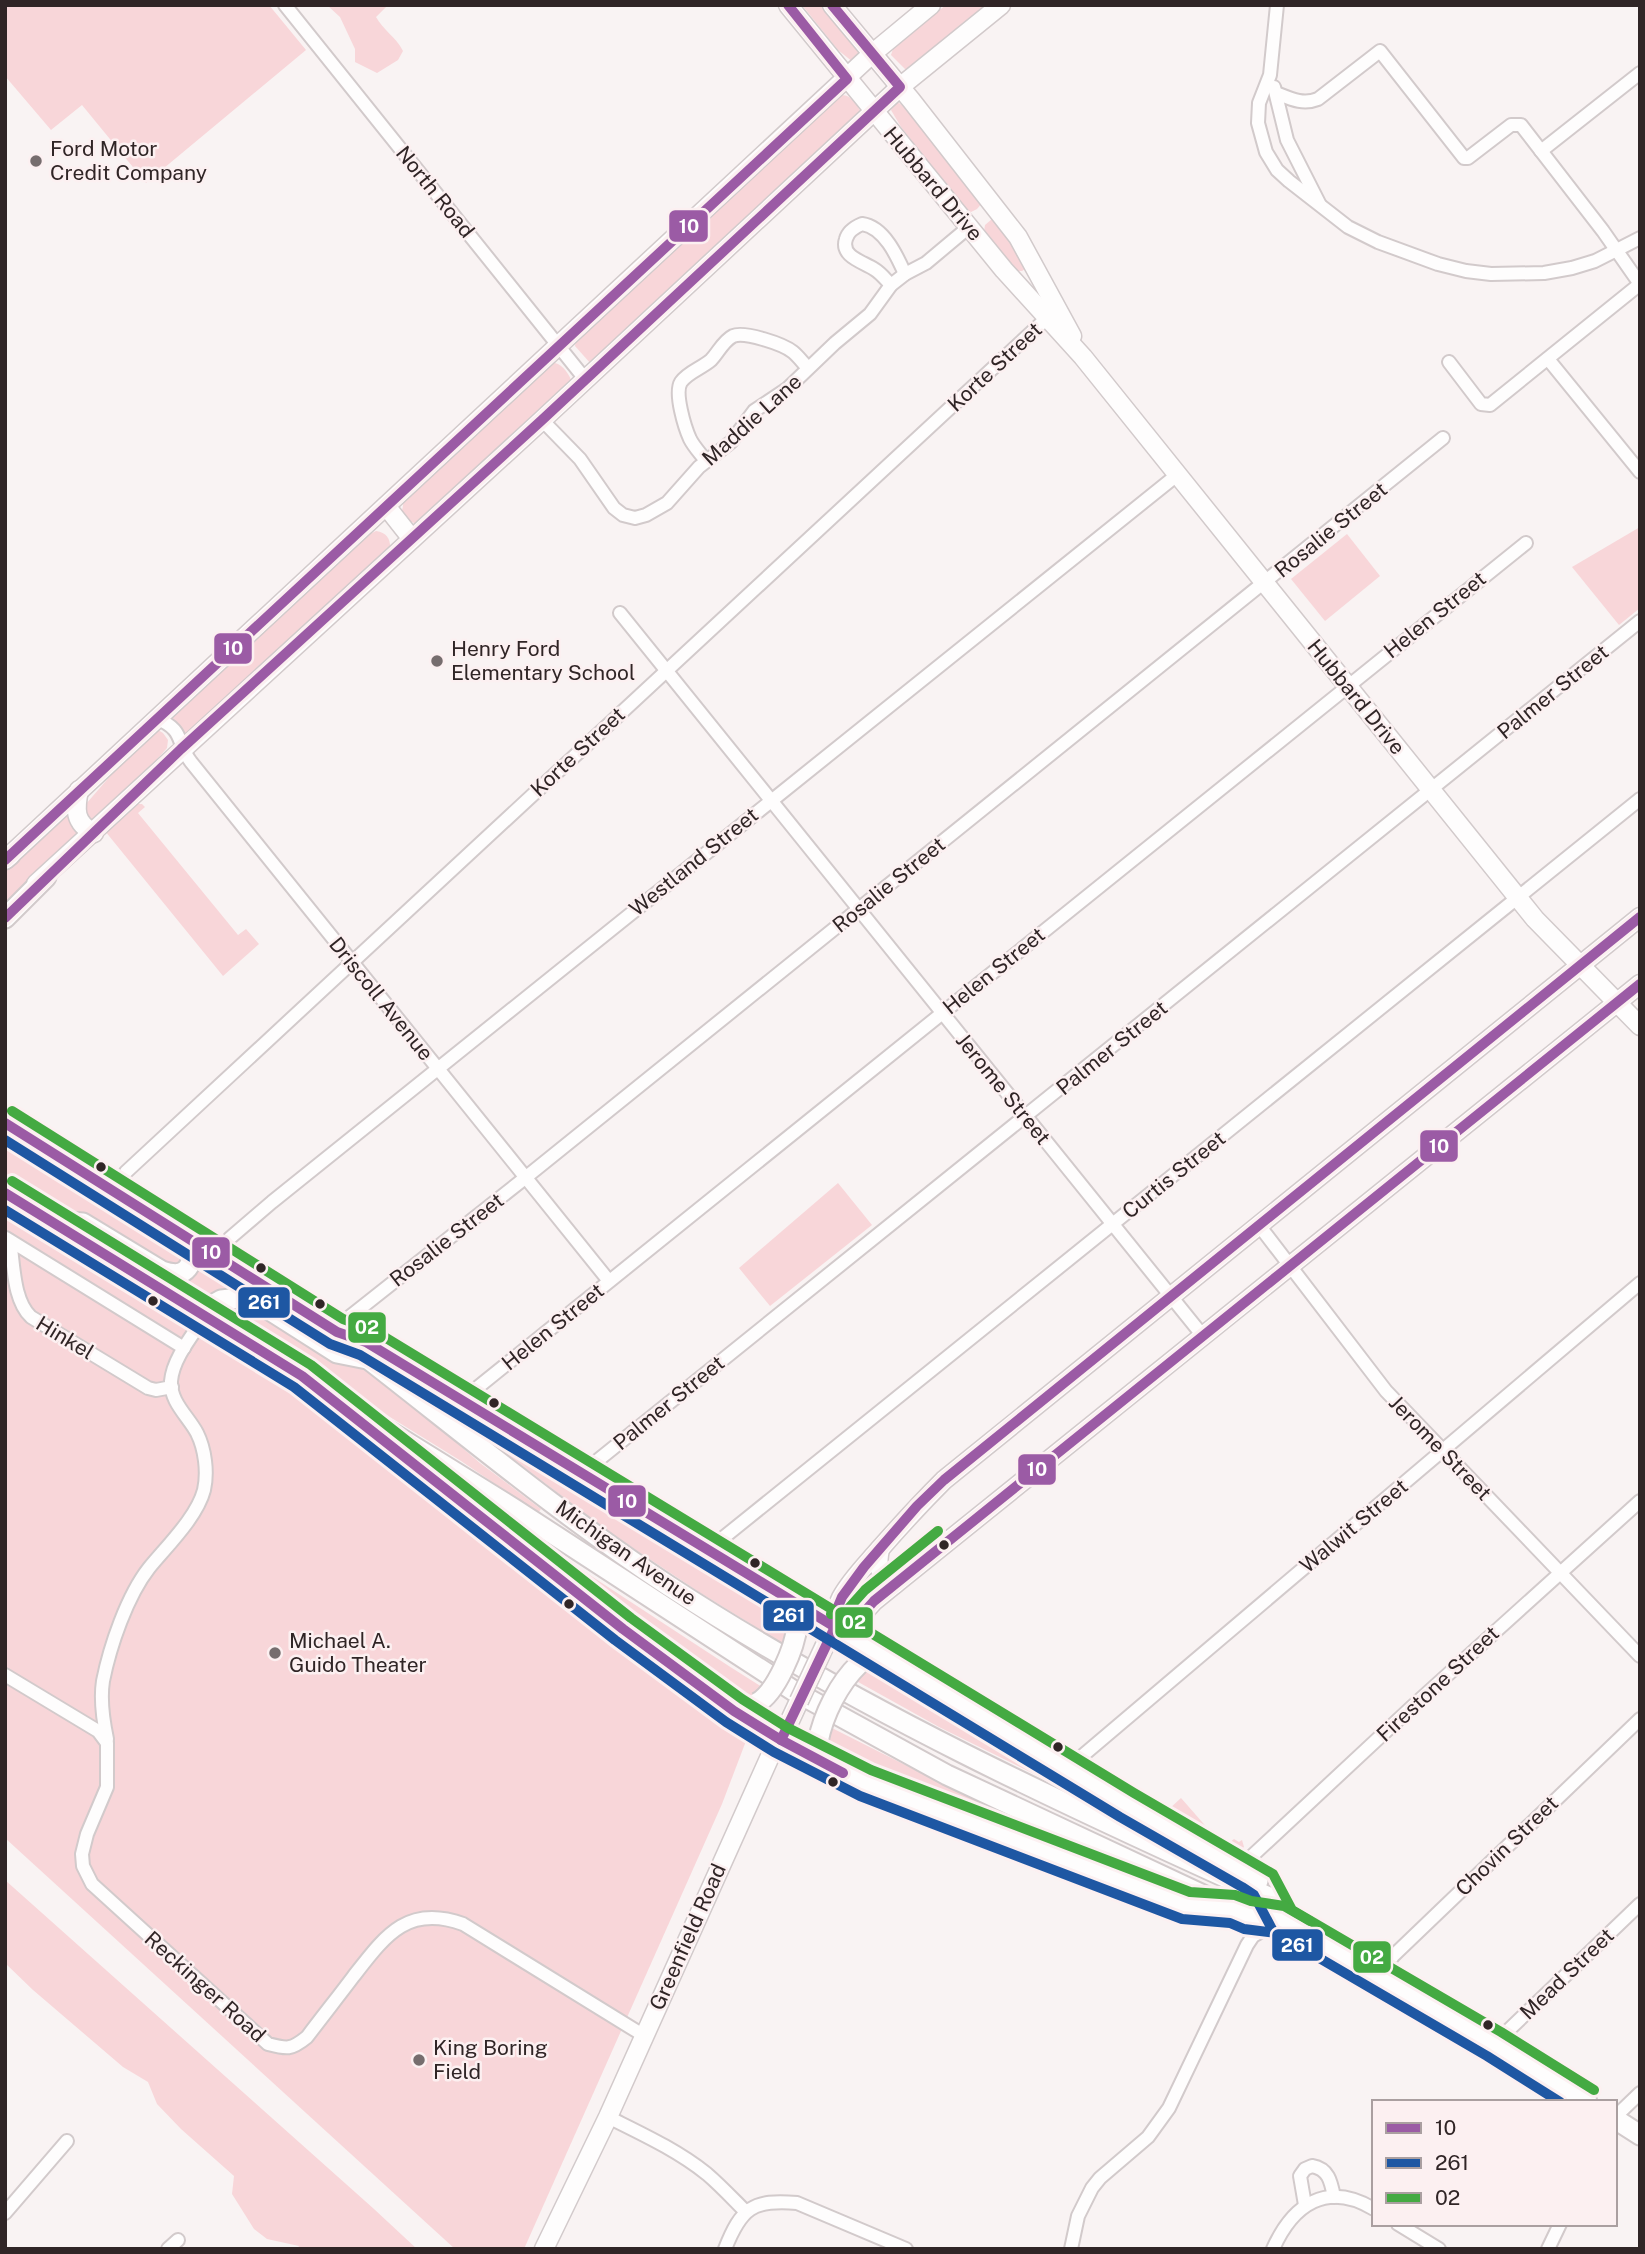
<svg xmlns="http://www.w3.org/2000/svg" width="1645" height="2254" viewBox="0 0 1645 2254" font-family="'Public Sans',sans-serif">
<rect width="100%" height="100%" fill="#f9f3f3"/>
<!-- green -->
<g fill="#f8d6d9">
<polygon points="5,5 269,5 306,50 146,183 82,105 51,130 5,76"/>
<path d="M327 5H388L376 17C383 30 396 37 403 51L398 60 377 73 355 62V49L340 17Z"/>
<polygon points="802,5 825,5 852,39 861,56 853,62 838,50"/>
<polygon points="946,5 983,5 985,7 908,72 891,55 894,46"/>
<path d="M842 95C851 95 859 106 861 114L591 364 575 346 576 340 826 108Z"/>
<polygon points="896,103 899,103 914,114 982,203 977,209 971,212 965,209 901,127 891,110"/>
<polygon points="992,219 995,219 1028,267 1022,271 1016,271 984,232 985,225"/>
<path d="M555 363C563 365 570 375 572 383L417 524 406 520 402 511 404 500 551 364Z"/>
<polygon points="1640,527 1640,608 1619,625 1572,567"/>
<path d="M376 531C388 533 391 540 390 551L183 738 181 729 171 719 172 716 366 536Z"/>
<polygon points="1347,534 1380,576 1325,621 1291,579"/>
<polygon points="158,730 163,733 168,740 167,748 103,820 88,822 84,810 86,804 124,760 153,733"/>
<polygon points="138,804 142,804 145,807 138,813 238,935 246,929 259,944 223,976 105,831"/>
<polygon points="65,816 68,817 71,825 81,834 63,855 5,902 5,871 52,824"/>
<polygon points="5,1142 181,1251 185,1256 175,1269 83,1216 46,1199 5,1174"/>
<polygon points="838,1183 872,1225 770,1306 739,1268"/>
<polygon points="5,1215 302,1399 746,1741 722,1804 524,2249 455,2249 5,1838"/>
<polygon points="202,1263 204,1263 244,1289 207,1298 184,1284 184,1281 197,1272"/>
<polygon points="252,1305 351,1364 370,1373 437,1426 480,1463 541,1509 538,1513 461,1461 254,1333 221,1308"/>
<path d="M411 1381 779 1605C795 1620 790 1626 788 1647L699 1592 609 1532Z"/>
<path d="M479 1504C574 1563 667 1627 762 1687L750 1699 735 1698 726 1694Z"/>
<polygon points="868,1665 884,1665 1144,1824 1117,1815 939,1727 851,1678 863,1667"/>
<polygon points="828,1726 1038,1832 1124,1871 1123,1873 878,1779 830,1756 825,1741"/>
<polygon points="1181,1798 1224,1847 1234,1839 1239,1842 1242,1840 1244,1847 1236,1855 1157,1806 1167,1811"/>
<polygon points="5,1880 374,2209 417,2249 297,2249 299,2246 267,2239 254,2229 232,2194 234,2176 181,2129 157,2104 148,2082 123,2067 33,1990 5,1963"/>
</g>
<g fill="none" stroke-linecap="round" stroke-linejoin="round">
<defs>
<g id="street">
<polyline points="285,5 585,379"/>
<polyline points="1277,5 1270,75 1259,103 1258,123 1266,152 1277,170 1289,181 1348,227 1378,242 1438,264 1466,271 1491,274 1544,273 1572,268 1595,261 1640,238"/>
<polyline points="1274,87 1287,140 1319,203"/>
<path d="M1276 93C1291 99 1303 105 1318 99L1380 51 1464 158H1468L1511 125H1521L1603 231 1640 284"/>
<polyline points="1541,151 1640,73"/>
<path d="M891 285C886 280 881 273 874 269 864 262 840 257 846 239 848 231 855 227 862 224 884 227 897 256 905 274"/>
<polyline points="1548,359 1640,472"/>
<polyline points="1449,362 1481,404 1490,405 1640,284"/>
<polyline points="542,420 580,459 614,508 623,515 635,518 646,515 667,503 699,467 731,442 754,411 787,389 835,343 870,314 891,285 905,274 926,263 969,227"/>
<path d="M706 461C701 454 694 447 690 439 685 428 674 393 681 382 688 372 702 368 711 360 718 353 723 341 733 336 744 331 783 344 793 352 799 357 803 363 808 368"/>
<polyline points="620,613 1203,1336"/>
<path d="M156 718C186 731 175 741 191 762L609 1281"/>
<polyline points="114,1190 126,1172 1047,318"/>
<polyline points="1258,1224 1386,1391 1640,1656"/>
<polyline points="6,1238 184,1348"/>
<path d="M10 1241C14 1265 13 1300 31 1317L148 1388 156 1390 172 1387"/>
<polyline points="218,1256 230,1238 272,1202 1177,475"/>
<polyline points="333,1330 525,1178 1443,438"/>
<polyline points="462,1400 1526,543"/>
<polyline points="582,1473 1640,621"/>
<polyline points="708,1550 1640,799"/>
<path d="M5 1675 98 1731 107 1743V1787L87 1834 82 1854 83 1866 92 1884 268 2044C287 2049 291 2050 307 2037 322 2017 338 1997 353 1977 385 1936 407 1904 463 1924L643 2035"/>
<path d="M107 1739C103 1720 100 1700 103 1681 110 1646 127 1596 149 1568 167 1546 197 1517 204 1490 208 1472 205 1449 197 1433 188 1416 170 1402 171 1381 173 1358 193 1335 205 1316"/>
<polyline points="1068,1768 1640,1283"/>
<polyline points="1238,1869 1413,1706 1640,1501"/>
<polyline points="1378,1977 1393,1956 1640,1719"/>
<polyline points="1494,2044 1640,1904"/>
<path d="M608 2117C642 2134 677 2150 707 2174 721 2186 733 2199 746 2212"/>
<polyline points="1615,2117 1640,2093"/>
<path d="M1305 2205 1300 2176 1305 2169 1312 2166C1329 2169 1331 2182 1334 2197"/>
<polyline points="5,2213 67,2141"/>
<polyline points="1398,2224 1439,2249"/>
<polyline points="168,2249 178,2240"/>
<path d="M725 2249C741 2208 753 2199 797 2203L906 2249"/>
<polyline points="1071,2249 1078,2216 1092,2188 1100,2178 1148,2137 1169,2108 1247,1945 1253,1936 1281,1920"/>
<path d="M1273 2249C1293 2204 1327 2181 1374 2209"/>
<polyline points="1548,2249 1560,2224"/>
</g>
<g id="secondary">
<polyline points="788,5 1004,270 1083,357 1535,919 1640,1026"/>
<polyline points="832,5 911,100 1018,237 1072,336"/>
<polyline points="386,506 412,539"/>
<path d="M79 790C75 809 74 823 94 833"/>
<polyline points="5,860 873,53 931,5"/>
<polyline points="36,884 542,420 900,87 1001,5"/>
<path d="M880 1549C876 1569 879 1572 895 1584"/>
<polyline points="835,1627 856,1621 874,1601 895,1584 1640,984"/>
<path d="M828 1639C836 1625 834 1612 841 1598 850 1581 865 1566 878 1551 899 1527 921 1503 944 1480L1640 917"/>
<polyline points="544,2249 608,2117 772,1752 781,1740 799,1701"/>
</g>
<g id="primary">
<polyline points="5,859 10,855"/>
<polyline points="5,918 46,877"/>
<path d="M5 1123 337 1332 368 1359C467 1436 564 1517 669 1586 859 1710 1065 1805 1271 1898"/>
<polyline points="5,1193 516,1510 794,1691 947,1775 1233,1909 1247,1915 1281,1920 1494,2044 1587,2102"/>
<path d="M55 1221 83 1223 162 1271C177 1276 187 1275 192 1259L188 1244 181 1235"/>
<polyline points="205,1316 212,1305 221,1300 249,1297 337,1353 367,1359"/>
<polyline points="351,1337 366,1342 1127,1805 1258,1881"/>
<polyline points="379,1437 623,1629 734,1711 781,1740 865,1783 1050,1854 1187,1906 1221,1908"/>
<polyline points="1615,2119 1640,2135"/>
</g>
</defs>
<!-- street casing -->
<use href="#street" stroke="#d2cacb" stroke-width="16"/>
<!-- secondary casing -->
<use href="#secondary" stroke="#d2cacb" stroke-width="21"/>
<!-- primary casing -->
<use href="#primary" stroke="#d2cacb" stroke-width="23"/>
<!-- street -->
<use href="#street" stroke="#fefdfd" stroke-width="12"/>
<!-- secondary -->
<use href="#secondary" stroke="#fefdfd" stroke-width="18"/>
<!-- primary -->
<use href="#primary" stroke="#fefdfd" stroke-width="19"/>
<defs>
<polyline id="secondary-bridge" points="799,1701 826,1643"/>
<g id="primary-bridge">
<path d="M757 1703C776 1693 795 1647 797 1626"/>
<path d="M818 1742C823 1715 839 1683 859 1664"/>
</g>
</defs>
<!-- secondary-bridge casing -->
<use href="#secondary-bridge" stroke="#d2cacb" stroke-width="21" stroke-linecap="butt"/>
<!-- primary-bridge casing -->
<use href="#primary-bridge" stroke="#d2cacb" stroke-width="23" stroke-linecap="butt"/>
<!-- secondary-bridge -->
<use href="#secondary-bridge" stroke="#fefdfd" stroke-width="18"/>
<!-- primary-bridge -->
<use href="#primary-bridge" stroke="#fefdfd" stroke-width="19"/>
<defs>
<g id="bus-1">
<polyline points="5,860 847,79 788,5"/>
<polyline points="5,918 181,749 542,420 900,87 832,5"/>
<polyline points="5,1123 337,1332 366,1342 835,1627"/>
<polyline points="5,1193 302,1376 623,1629 734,1711 781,1740 843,1773"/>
<polyline points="835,1626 856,1621 874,1601 1640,984"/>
<polyline points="781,1740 835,1627 837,1609 842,1597 864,1567 917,1506 944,1480 1640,917"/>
</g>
<g id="bus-2">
<polyline points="5,1140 330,1344 360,1355 1120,1817 1242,1887 1254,1895 1273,1931 1487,2056 1560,2102"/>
<polyline points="5,1210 294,1387 615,1640 726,1722 774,1752 860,1796 1182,1919 1230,1923 1244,1929 1276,1933 1296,1945"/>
</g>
<g id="bus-3">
<polyline points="12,1111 343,1319 373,1330 1134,1793 1273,1874 1292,1910 1501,2032 1594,2090"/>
<polyline points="12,1181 311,1365 631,1618 742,1699 788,1728 871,1770 1190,1892 1235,1895 1251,1901 1284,1906 1310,1921"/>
<polyline points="831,1614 848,1609 865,1590 938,1531"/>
</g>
</defs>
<!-- bus-1 casing -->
<use href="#bus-1" stroke="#fcf0f1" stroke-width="16"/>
<!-- bus-2 casing -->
<use href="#bus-2" stroke="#fcf0f1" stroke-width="16"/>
<!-- bus-3 casing -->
<use href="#bus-3" stroke="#fcf0f1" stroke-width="16"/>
<!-- bus-1 -->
<use href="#bus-1" stroke="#9b5ba5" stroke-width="10"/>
<!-- bus-2 -->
<use href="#bus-2" stroke="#1e57a3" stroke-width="10"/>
<!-- bus-3 -->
<use href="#bus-3" stroke="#44aa42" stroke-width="10"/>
</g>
<!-- markers -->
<g fill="#766d6e" stroke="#fcf0f1" stroke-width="2.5">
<circle cx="36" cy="161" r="7"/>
<circle cx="437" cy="661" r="7"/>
<circle cx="275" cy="1653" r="7"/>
<circle cx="419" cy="2060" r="7"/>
</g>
<g fill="#302526" stroke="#fcf0f1" stroke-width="2.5">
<circle cx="101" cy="1167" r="6"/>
<circle cx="261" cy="1268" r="6"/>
<circle cx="153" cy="1301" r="6"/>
<circle cx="320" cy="1304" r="6"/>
<circle cx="494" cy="1403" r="6"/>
<circle cx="944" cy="1545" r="6"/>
<circle cx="755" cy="1563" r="6"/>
<circle cx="569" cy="1604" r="6"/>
<circle cx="1058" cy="1747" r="6"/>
<circle cx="833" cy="1782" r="6"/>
<circle cx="1488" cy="2025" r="6"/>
</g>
<g text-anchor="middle" stroke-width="5" stroke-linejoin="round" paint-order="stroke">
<!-- poi labels -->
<g font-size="21" fill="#302526" stroke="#fcf0f1" text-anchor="start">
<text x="50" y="156">Ford Motor<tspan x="50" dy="24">Credit Company</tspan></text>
<text x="451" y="656">Henry Ford<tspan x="451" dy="24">Elementary School</tspan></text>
<text x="289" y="1648">Michael A.<tspan x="289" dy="24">Guido Theater</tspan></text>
<text x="433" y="2055">King Boring<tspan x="433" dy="24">Field</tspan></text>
</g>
<!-- street labels -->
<g font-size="21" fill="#302526" stroke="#fcf0f1">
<text transform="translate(933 184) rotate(50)" y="7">Hubbard Drive</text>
<text transform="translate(435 192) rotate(51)" y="7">North Road</text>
<text transform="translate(995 367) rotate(-43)" y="7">Korte Street</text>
<text transform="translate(752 420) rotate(-42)" y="7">Maddie Lane</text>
<text transform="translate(1331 530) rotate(-39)" y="7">Rosalie Street</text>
<text transform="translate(1435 615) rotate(-39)" y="7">Helen Street</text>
<text transform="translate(1553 692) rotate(-39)" y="7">Palmer Street</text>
<text transform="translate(1356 697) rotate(51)" y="7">Hubbard Drive</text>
<text transform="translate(578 752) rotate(-43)" y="7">Korte Street</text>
<text transform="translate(694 862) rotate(-39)" y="7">Westland Street</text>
<text transform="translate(889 885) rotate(-39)" y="7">Rosalie Street</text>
<text transform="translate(994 971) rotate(-39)" y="7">Helen Street</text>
<text transform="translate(381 999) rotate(51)" y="7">Driscoll Avenue</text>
<text transform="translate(1112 1048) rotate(-39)" y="7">Palmer Street</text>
<text transform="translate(1003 1089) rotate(51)" y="7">Jerome Street</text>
<text transform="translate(1174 1175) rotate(-39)" y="7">Curtis Street</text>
<text transform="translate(447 1240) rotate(-38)" y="7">Rosalie Street</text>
<text transform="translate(553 1327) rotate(-39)" y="7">Helen Street</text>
<text transform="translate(65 1338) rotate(31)" y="7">Hinkel</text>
<text transform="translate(669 1403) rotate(-39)" y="7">Palmer Street</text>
<text transform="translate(1440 1448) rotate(46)" y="7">Jerome Street</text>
<text transform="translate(1354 1526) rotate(-40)" y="7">Walwit Street</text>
<text transform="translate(626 1553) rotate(35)" y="7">Michigan Avenue</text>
<text transform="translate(1438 1684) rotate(-43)" y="7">Firestone Street</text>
<text transform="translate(1507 1846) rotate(-44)" y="7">Chovin Street</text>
<text transform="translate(688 1937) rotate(-66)" y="7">Greenfield Road</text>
<text transform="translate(1567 1974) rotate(-44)" y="7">Mead Street</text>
<text transform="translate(205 1987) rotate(42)" y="7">Reckinger Road</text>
</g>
</g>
<g stroke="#fcf0f1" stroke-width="2.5">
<rect x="668" y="209" width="41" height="34" rx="7" fill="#9b5ba5"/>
<rect x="213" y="632" width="40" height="33" rx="7" fill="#9b5ba5"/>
<rect x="1419" y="1129" width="40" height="34" rx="7" fill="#9b5ba5"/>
<rect x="191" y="1236" width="40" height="33" rx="7" fill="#9b5ba5"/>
<rect x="237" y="1286" width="54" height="33" rx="7" fill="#1e57a3"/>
<rect x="347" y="1311" width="40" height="33" rx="7" fill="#44aa42"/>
<rect x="1017" y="1453" width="40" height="33" rx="7" fill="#9b5ba5"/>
<rect x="607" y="1484" width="40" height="34" rx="7" fill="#9b5ba5"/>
<rect x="762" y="1599" width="53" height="33" rx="7" fill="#1e57a3"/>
<rect x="834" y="1606" width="40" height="33" rx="7" fill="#44aa42"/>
<rect x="1271" y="1928" width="53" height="34" rx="7" fill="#1e57a3"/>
<rect x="1352" y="1940" width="40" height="34" rx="7" fill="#44aa42"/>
</g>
<g font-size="19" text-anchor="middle" font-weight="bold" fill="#fff">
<text x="689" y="233">10</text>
<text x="233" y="655">10</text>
<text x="1439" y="1153">10</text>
<text x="211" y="1259">10</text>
<text x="264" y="1309">261</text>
<text x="367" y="1334">02</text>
<text x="1037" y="1476">10</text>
<text x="627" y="1508">10</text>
<text x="789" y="1622">261</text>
<text x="854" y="1629">02</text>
<text x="1297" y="1952">261</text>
<text x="1372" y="1964">02</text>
</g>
<!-- border -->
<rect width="1645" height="2254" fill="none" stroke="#302526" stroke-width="14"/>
<!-- legend -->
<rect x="1372" y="2100" width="245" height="126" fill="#fcf0f1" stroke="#aa9fa0" stroke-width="2"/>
<rect x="1386" y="2123" width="35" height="10" fill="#9b5ba5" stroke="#aa9fa0" stroke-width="2"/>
<text x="1435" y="2135" font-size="21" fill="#302526">10</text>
<rect x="1386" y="2158" width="35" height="10" fill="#1e57a3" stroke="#aa9fa0" stroke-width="2"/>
<text x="1435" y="2170" font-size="21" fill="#302526">261</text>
<rect x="1386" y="2193" width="35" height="10" fill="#44aa42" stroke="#aa9fa0" stroke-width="2"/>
<text x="1435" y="2205" font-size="21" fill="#302526">02</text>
</svg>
